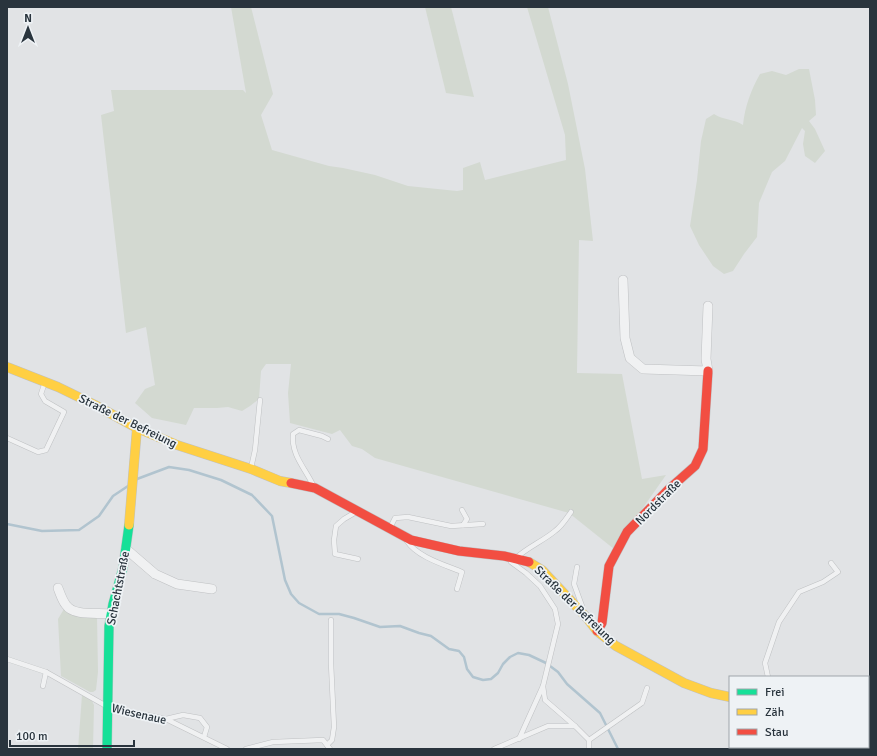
<svg xmlns="http://www.w3.org/2000/svg" width="877" height="756" viewBox="0 0 877 756" font-family="Signika,sans-serif">
<rect width="100%" height="100%" fill="#e1e3e5"/>
<!-- green -->
<g fill="#d3d9d1">
<polygon points="231,7 251,7 273,94 261,115 272,150 329,166 343,168 375,175 408,186 457,191 463,190 463,168 480,162 485,180 566,160 565,135 527,7 548,7 568,84 585,169 593,241 579,240 577,373 622,374 642,479 666,475 614,549 569,513 375,458 362,449 352,446 340,430 332,434 290,423 288,393 291,364 266,364 261,371 259,399 250,406 242,411 228,407 217,408 194,408 186,425 152,418 135,403 145,389 155,385 146,327 126,333 101,115 114,111 111,90 243,90 246,93"/>
<polygon points="425,7 451,7 474,97 446,93"/>
<path d="M799 69H809L815 100 816 115 809 121 815 129 825 151 815 163 805 156 803 144 805 131 802 128 785 161 772 172 759 203 757 237 744 254 733 271 724 274 713 266 699 245 690 226 697 180 701 141 706 119 714 114C723 120 734 119 743 125 745 106 751 90 760 74L772 71 786 75Z"/>
<polygon points="64,609 67,611 97,616 98,672 96,690 93,692 90,692 61,676 58,619"/>
<polygon points="82,695 92,701 94,705 93,749 78,749"/>
</g>
<g fill="none" stroke-linecap="round" stroke-linejoin="round">
<!-- stream -->
<g stroke="#b1c4cf" stroke-width="2.5">
<polyline points="137,479 169,467 189,470 221,480 252,495 272,516 285,580 291,594 299,603 319,614 339,614 354,618 380,627 400,626 419,633 431,636 449,649 459,651 464,657 467,669 473,677 483,680 491,679 498,673 503,664 510,657 518,653 529,655 546,663 558,672 567,684 600,713 618,749"/>
<polyline points="7,524 42,531 79,530 99,516 113,496 128,486"/>
</g>
<defs>
<g id="lane">
<polyline points="7,438 38,452 46,450 64,412 45,401 41,394 45,382"/>
<polyline points="251,468 255,450 260,400"/>
<path d="M313 485C305 468 291 455 293 434L299 430 322 436 328 439"/>
<polyline points="462,510 467,519 463,525"/>
<polyline points="356,512 344,519 336,526 334,540 335,554 358,559"/>
<polyline points="390,528 395,518 408,517 451,526 483,524"/>
<path d="M407 541C417 557 445 565 462 572L457 589"/>
<path d="M516 558C528 547 543 541 555 531 562 526 566 519 571 512"/>
<polyline points="511,562 526,573 540,586 555,609 558,624 543,686 545,700 575,726"/>
<polyline points="577,567 574,584 582,606"/>
<polyline points="7,659 46,672 108,707 166,719 227,749"/>
<polyline points="768,677 765,663 779,622 799,592 823,582 838,572 831,563"/>
<polyline points="43,686 46,672"/>
<polyline points="166,719 183,715 200,718 207,727 204,737"/>
<polyline points="519,739 543,686"/>
<polyline points="589,740 642,703 647,688"/>
<polyline points="327,745 332,740 334,727 331,663 331,620"/>
<polyline points="246,749 273,742 323,740 330,749"/>
<polyline points="494,749 548,726 575,726 589,740 589,749"/>
</g>
<g id="street">
<polyline points="623,280 625,338 630,358 643,369 708,371 706,359 708,306"/>
<polyline points="126,549 155,574 177,584 212,589"/>
<path d="M58 588C60 593 62 600 66 605 74 617 99 612 111 614"/>
<polyline points="868,719 870,720"/>
<polyline points="755,749 755,747"/>
</g>
<polyline id="fast" points="107,749 109,626 113,604 123,568 129,525"/>
<g id="slow">
<polyline points="7,367 58,387 95,405 137,428 177,445 251,469 280,481 291,483"/>
<polyline points="129,525 137,428"/>
<polyline points="529,562 542,570 587,618 597,631 616,646 684,683 711,693 730,697"/>
</g>
<g id="jam">
<polyline points="291,483 315,488 411,540 459,551 504,556 529,562"/>
<polyline points="597,631 602,623 609,566 627,532 669,489 695,466 703,449 708,371"/>
</g>
</defs>
<!-- lane casing -->
<use href="#lane" stroke="#bfc1c3" stroke-width="5.5"/>
<!-- street casing -->
<use href="#street" stroke="#bfc1c3" stroke-width="10"/>
<!-- fast casing -->
<use href="#fast" stroke="#bfc1c3" stroke-width="10"/>
<!-- slow casing -->
<use href="#slow" stroke="#bfc1c3" stroke-width="10"/>
<!-- jam casing -->
<use href="#jam" stroke="#bfc1c3" stroke-width="10"/>
<!-- lane -->
<use href="#lane" stroke="#f0f1f2" stroke-width="4.5"/>
<!-- street -->
<use href="#street" stroke="#f0f1f2" stroke-width="9"/>
<!-- fast -->
<use href="#fast" stroke="#16e098" stroke-width="9"/>
<!-- slow -->
<use href="#slow" stroke="#ffcf43" stroke-width="9"/>
<!-- jam -->
<use href="#jam" stroke="#f24e42" stroke-width="9"/>
</g>
<g text-anchor="middle" stroke-width="3.5" stroke-linejoin="round" paint-order="stroke">
<!-- street labels -->
<g font-size="12" fill="#29343d" stroke="#eef2f5">
<text transform="translate(128 421) rotate(26)" y="4">Straße der Befreiung</text>
<text transform="translate(658 502) rotate(-45)" y="4">Nordstraße</text>
<text transform="translate(118 588) rotate(-79)" y="4">Schachtstraße</text>
<text transform="translate(575 605) rotate(44)" y="4">Straße der Befreiung</text>
<text transform="translate(139 714) rotate(13)" y="4">Wiesenaue</text>
</g>
</g>
<!-- border -->
<rect width="877" height="756" fill="none" stroke="#29343d" stroke-width="16"/>
<!-- legend -->
<rect x="729" y="676" width="140" height="72" fill="#eef2f5" stroke="#9fa6ab"/>
<rect x="737" y="689" width="20" height="6" fill="#16e098" stroke="#9fa6ab"/>
<text x="765" y="696" font-size="12" fill="#29343d">Frei</text>
<rect x="737" y="709" width="20" height="6" fill="#ffcf43" stroke="#9fa6ab"/>
<text x="765" y="716" font-size="12" fill="#29343d">Zäh</text>
<rect x="737" y="729" width="20" height="6" fill="#f24e42" stroke="#9fa6ab"/>
<text x="765" y="736" font-size="12" fill="#29343d">Stau</text>
<!-- north arrow -->
<g transform="translate(28 28)" stroke="#eef2f5" stroke-width="3" paint-order="stroke">
<path d="M0-3L7 15L0 10L-7 15Z" fill="#29343d"/>
<text y="-6" font-size="11" font-weight="bold" text-anchor="middle" fill="#29343d">N</text>
</g>
<!-- scale -->
<path d="M10 740v6h124v-6" fill="none" stroke="#29343d" stroke-width="2"/>
<text x="16" y="740" font-size="12" fill="#29343d" stroke="#eef2f5" stroke-width="3" paint-order="stroke">100 m</text>
</svg>
